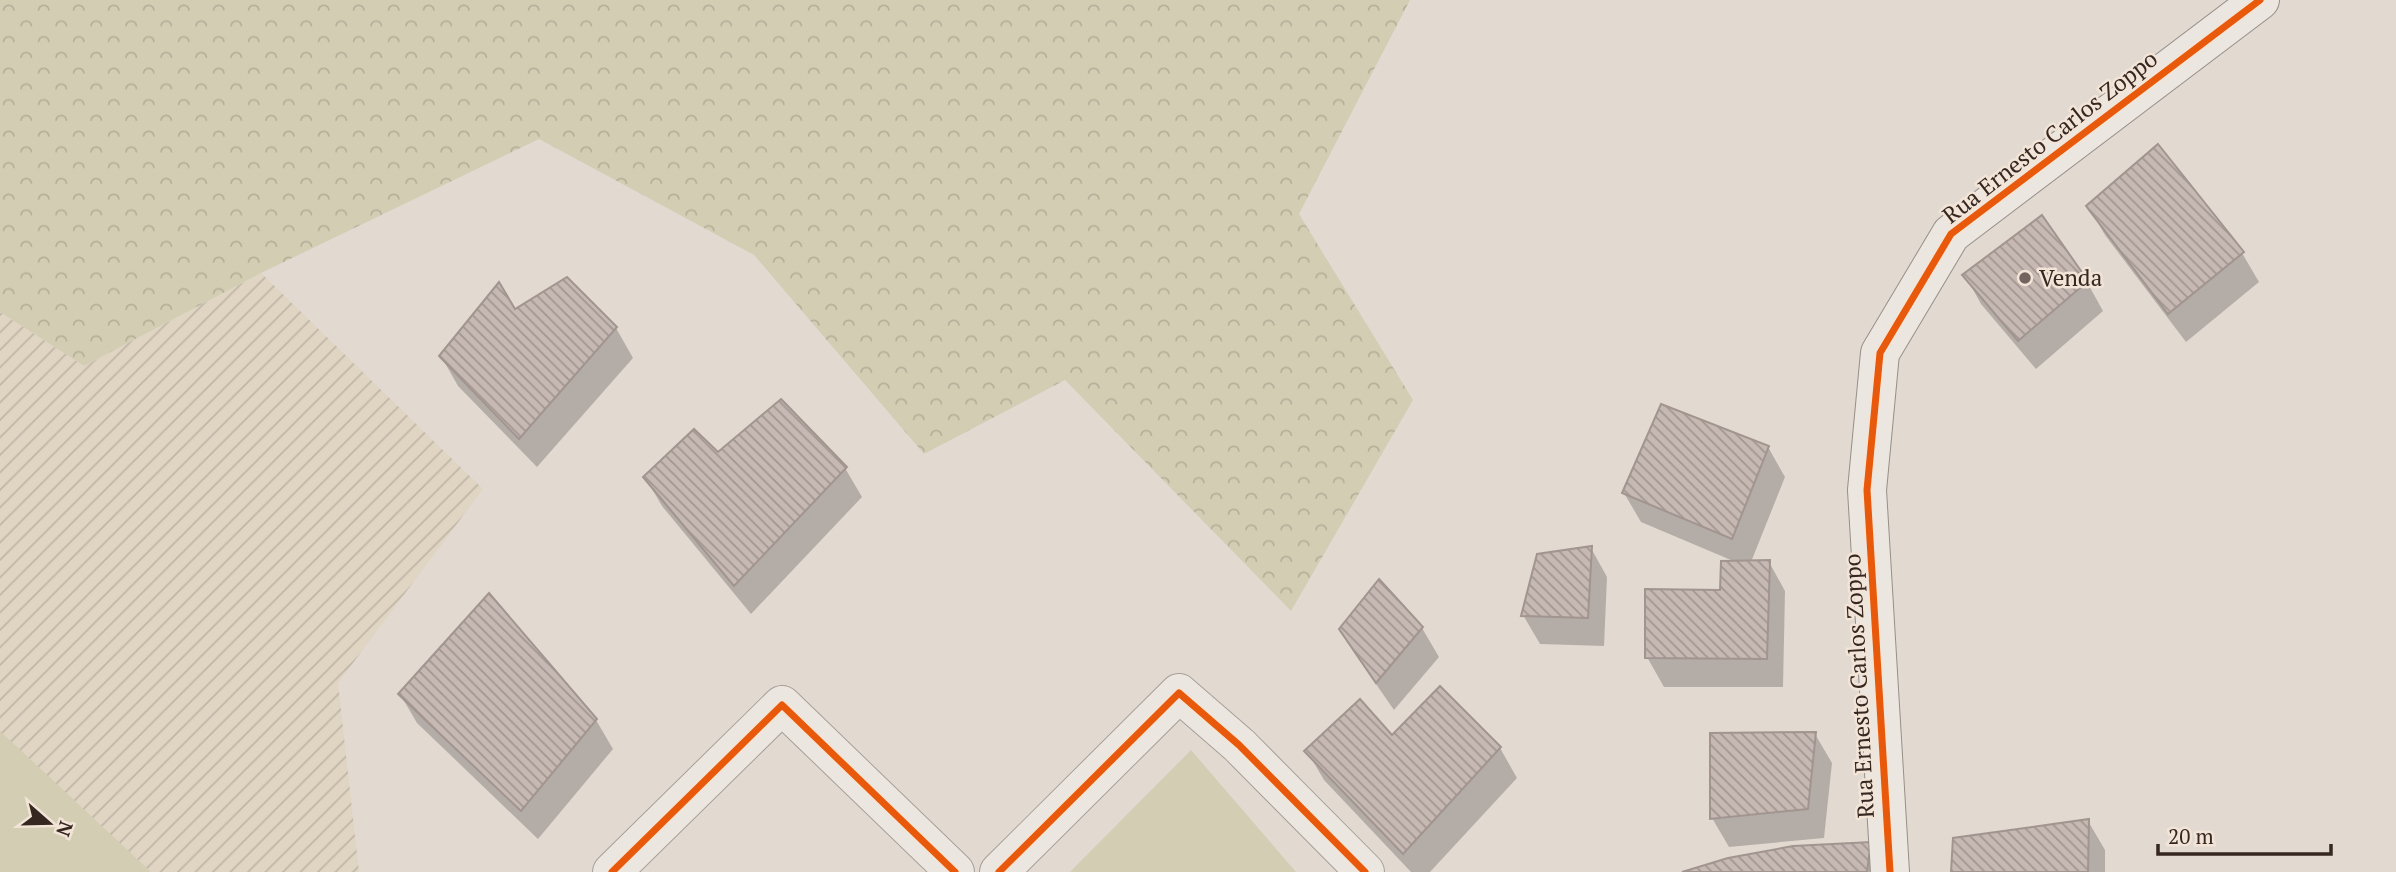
<svg xmlns="http://www.w3.org/2000/svg" width="2396" height="872" viewBox="0 0 2396 872" font-family="'PT Serif',serif">
<defs>
<pattern id="farmland-furrows" width="10" height="10" patternUnits="userSpaceOnUse" patternTransform="scale(1.75)"><rect width="10" height="10" fill="#e0d4c3"/><path d="M-1 1l2-2M0 10L10 0M9 11l2-2" fill="none" stroke="#c1b6a7"/></pattern>
<pattern id="forest-crowns" width="20" height="18" patternUnits="userSpaceOnUse" patternTransform="scale(1.75)"><rect width="20" height="18" fill="#d3cdb4"/><path d="M2 6a3 3 0 1 1 6 0M12 15a3 3 0 1 1 6 0" fill="none" stroke="#b6b09a"/></pattern>
<pattern id="building-back-hatch" width="6" height="6" patternUnits="userSpaceOnUse" patternTransform="scale(1.75)"><rect width="6" height="6" fill="#c6b8b2"/><path d="M-1 5l2 2M0 0l6 6M5-1l2 2" fill="none" stroke="#a29690"/></pattern>
</defs>
<rect width="100%" height="100%" fill="#e2d9d1"/>
<!-- farmland -->
<polygon fill="url(#farmland-furrows)" points="261,273 483,489 338,683 359,872 151,872 0,735 0,312 84,366"/>
<!-- green -->
<g fill="#d3cdb4">
<polygon points="0,731 151,872 0,872"/>
<polygon points="1191,750 1296,872 1070,872"/>
</g>
<!-- forest -->
<polygon fill="url(#forest-crowns)" points="0,0 1410,0 1299,214 1413,400 1291,611 1065,380 924,454 754,255 539,139 261,273 84,366 0,312"/>
<!-- shadow -->
<g fill="#0003">
<polygon points="2088,206 2242,253 2259,282 2186,342 2105,235"/>
<polygon points="1965,275 2087,282 2103,311 2036,369 1981,304"/>
<polygon points="567,280 616,328 633,358 537,467 458,386 441,356"/>
<polygon points="1768,447 1785,477 1751,562 1769,562 1785,591 1783,687 1664,687 1647,657 1721,592 1738,563 1641,522 1624,493"/>
<polygon points="718,455 845,468 862,497 751,614 662,506 645,477"/>
<polygon points="1591,548 1607,577 1604,646 1540,644 1523,615"/>
<polygon points="1422,628 1439,657 1394,710 1358,658 1341,629"/>
<polygon points="1440,689 1500,748 1517,778 1430,872 1411,872 1324,780 1307,751 1392,738"/>
<polygon points="400,694 596,720 613,749 538,839 417,723"/>
<polygon points="1815,734 1832,763 1824,838 1729,847 1712,818"/>
<polygon points="2088,821 2105,850 2105,872 1953,872"/>
<polygon points="1870,844 1886,872 1688,872"/>
</g>
<!-- building -->
<g fill="url(#building-back-hatch)" stroke="#a29590" stroke-width="2">
<polygon points="2158,144 2244,252 2168,314 2086,206"/>
<polygon points="2042,215 2088,281 2018,341 1962,275"/>
<polygon points="567,277 617,327 519,439 439,356 499,282 515,309"/>
<polygon points="781,399 847,467 734,586 643,477 694,429 718,452"/>
<polygon points="1661,404 1769,446 1732,539 1622,493"/>
<polygon points="1592,546 1588,618 1521,616 1537,554"/>
<polygon points="1770,560 1767,659 1645,658 1645,589 1720,590 1721,561"/>
<polygon points="1379,579 1423,627 1376,683 1339,629"/>
<polygon points="489,593 597,719 521,811 398,694"/>
<polygon points="1440,686 1501,747 1403,854 1304,751 1360,699 1392,735"/>
<polygon points="1816,732 1808,809 1710,819 1710,733"/>
<polygon points="2089,819 2088,872 1951,872 1953,838"/>
<polygon points="1871,842 1867,872 1682,872 1728,858 1793,846"/>
</g>
<g fill="none" stroke-linecap="round" stroke-linejoin="round">
<defs>
<g id="street">
<polyline points="612,872 782,705 955,872"/>
<polyline points="999,872 1179,693 1239,745 1365,872"/>
</g>
<polyline id="secondary" points="1890,872 1867,490 1880,353 1951,234 2260,0"/>
</defs>
<!-- street casing -->
<use href="#street" stroke="#a89f99" stroke-width="40"/>
<!-- secondary casing -->
<use href="#secondary" stroke="#978f89" stroke-width="40"/>
<!-- street -->
<use href="#street" stroke="#ebe6e0" stroke-width="38"/>
<!-- secondary -->
<use href="#secondary" stroke="#ebe6e0" stroke-width="38"/>
<defs>
<g id="cycleway">
<polyline points="612,872 782,705 955,872"/>
<polyline points="999,872 1179,693 1239,745 1365,872"/>
<polyline points="1890,872 1867,490 1880,353 1951,234 2260,0"/>
</g>
</defs>
<!-- cycleway casing -->
<use href="#cycleway" stroke="#f2e5d7" stroke-width="11"/>
<!-- cycleway -->
<use href="#cycleway" stroke="#e8590c" stroke-width="7"/>
</g>
<!-- markers -->
<circle fill="#72655f" stroke="#f2e5d7" stroke-width="2.5" cx="2025" cy="278" r="7"/>
<g text-anchor="middle" stroke-width="5" stroke-linejoin="round" paint-order="stroke">
<!-- street labels -->
<g font-size="23" fill="#362721" stroke="#f2e5d7">
<text transform="translate(2050 137) rotate(-38)" y="8">Rua Ernesto Carlos Zoppo</text>
<text transform="translate(1859 686) rotate(-93)" y="8">Rua Ernesto Carlos Zoppo</text>
</g>
<!-- poi labels -->
<g font-size="23" fill="#362721" stroke="#f2e5d7" text-anchor="start">
<text x="2039" y="286">Venda</text>
</g>
</g>
<!-- north arrow -->
<g transform="translate(49 823) rotate(110)" stroke="#f2e5d7" stroke-width="5" paint-order="stroke">
<path d="M0-5L12 26L0 18L-12 26Z" fill="#362721"/>
<text y="-10" font-size="19" font-weight="bold" text-anchor="middle" fill="#362721">N</text>
</g>
<!-- scale -->
<path d="M2158 844v10h173v-10" fill="none" stroke="#362721" stroke-width="3.5"/>
<text x="2168" y="844" font-size="21" fill="#362721" stroke="#f2e5d7" stroke-width="5" paint-order="stroke">20 m</text>
</svg>
